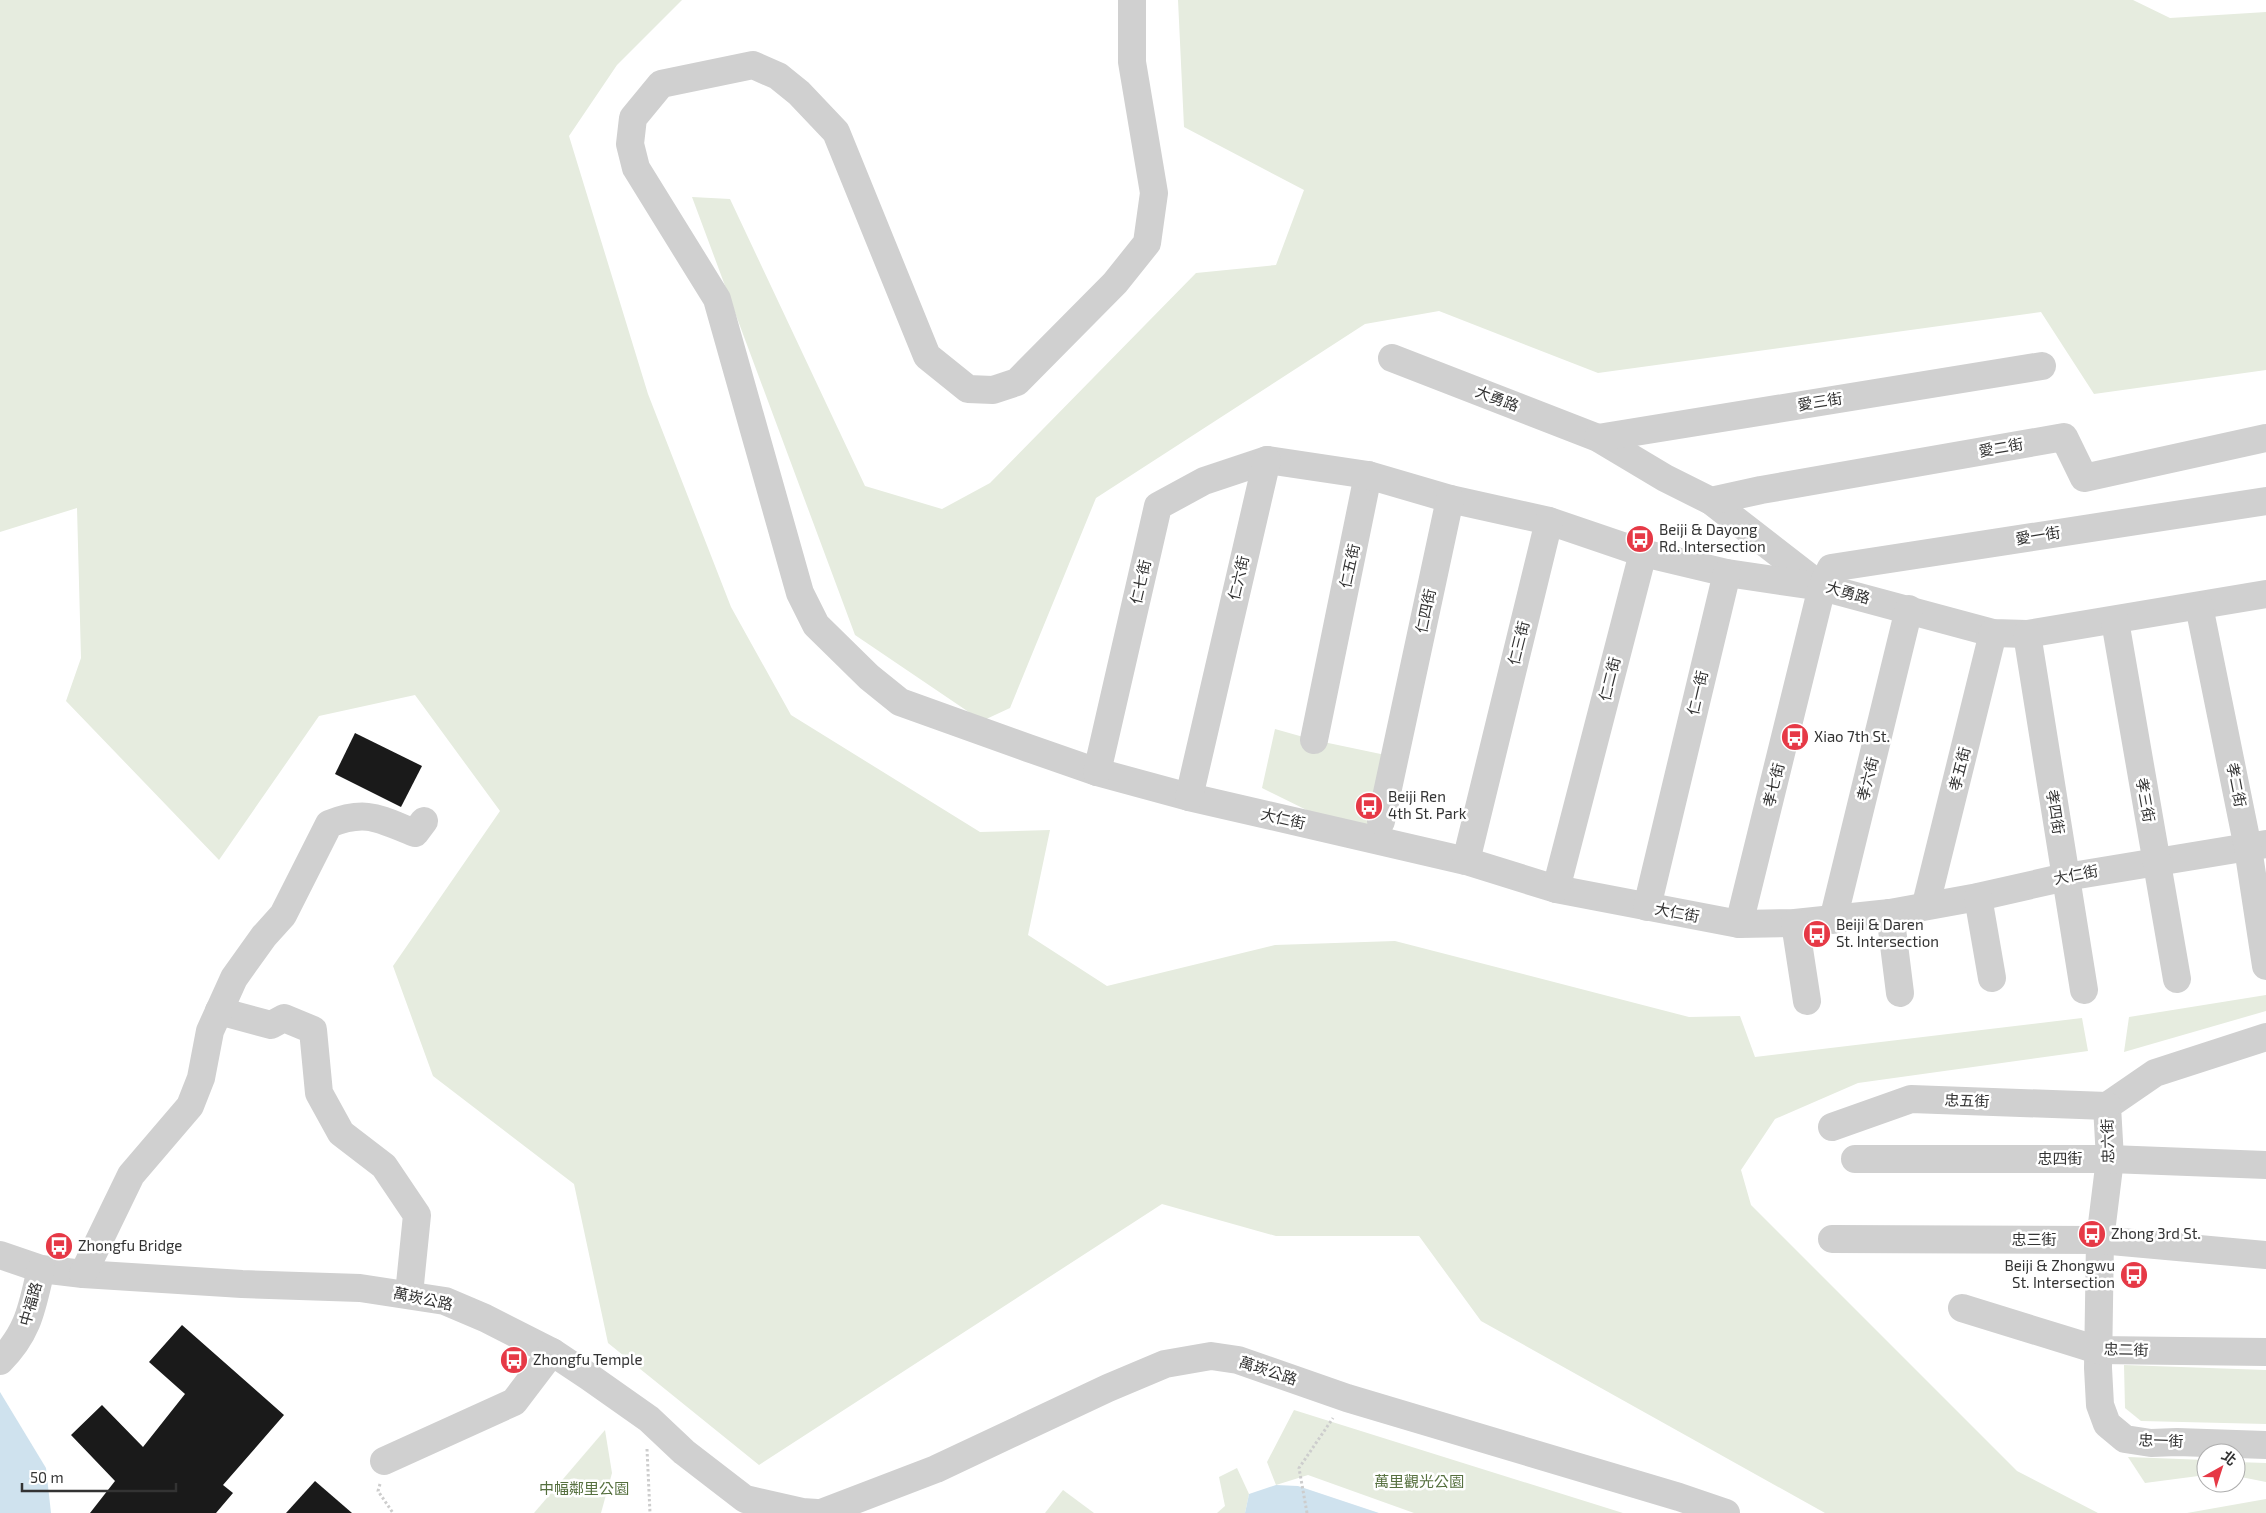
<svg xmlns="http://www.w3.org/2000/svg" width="2266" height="1513" viewBox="0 0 2266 1513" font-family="'Exo 2','Noto Sans TC',sans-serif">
<rect width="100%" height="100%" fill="#fff"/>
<!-- green -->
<g fill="#e6ecdf">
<polygon points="0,0 682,0 617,65 569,136 648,394 731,607 791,715 980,832 1050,830 1028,935 1107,986 1275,945 1395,941 1689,1017 1740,1016 1755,1057 2082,1018 2088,1051 1858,1083 1775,1119 1741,1170 1751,1205 2017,1471 2098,1513 1825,1513 1481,1321 1419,1236 1276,1236 1162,1204 759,1465 608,1343 574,1184 433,1076 393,966 500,811 415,695 319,716 219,860 66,701 81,658 77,508 0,532"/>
<polygon points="1178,0 2133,0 2170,18 2266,12 2266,370 2094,394 2041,312 1598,373 1439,311 1365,324 1096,498 1010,708 982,721 855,635 692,197 730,199 865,486 942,509 990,483 1196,273 1276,265 1304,190 1184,127"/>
<polygon points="1275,729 1314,740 1395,757 1392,852 1262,788"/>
<polygon points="2266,995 2266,1011 2124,1052 2129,1017"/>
<polygon points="2124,1365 2266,1370 2266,1424 2141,1421 2125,1408"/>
<polygon points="1294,1410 1623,1513 1414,1513 1308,1475 1276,1485 1267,1462"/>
<polygon points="605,1430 612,1473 601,1513 534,1513"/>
<polygon points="2128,1457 2206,1460 2206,1475 2145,1483"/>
<polygon points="2236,1462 2266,1463 2266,1482 2236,1476"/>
<polygon points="1237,1468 1249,1494 1245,1513 1217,1513 1225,1506 1219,1477"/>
<polygon points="1063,1490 1094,1513 1045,1513"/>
<polygon points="2266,1499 2266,1513 2187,1513"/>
</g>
<!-- water -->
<g fill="#cfe2ee">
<polygon points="0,1392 46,1468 51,1513 0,1513"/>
<polygon points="1276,1485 1298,1486 1379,1513 1245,1513 1249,1494"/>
</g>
<!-- building -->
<g fill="#1a1a1a">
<polygon points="355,733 422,766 401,807 335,774"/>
<polygon points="182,1325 284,1415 223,1485 233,1493 216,1513 90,1513 115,1481 71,1435 102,1405 143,1447 185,1394 149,1362"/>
<polygon points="315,1481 352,1513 286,1513"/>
</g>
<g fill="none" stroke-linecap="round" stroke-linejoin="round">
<!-- path -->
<g stroke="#cdcdcd" stroke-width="3" stroke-dasharray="2.5 2.5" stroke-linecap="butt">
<polyline points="647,1449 650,1513"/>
<polyline points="380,1484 378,1491 393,1513"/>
<polyline points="1307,1513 1299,1468 1333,1418"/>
</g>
<!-- minor -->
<g stroke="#d0d0d0" stroke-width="28">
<polyline points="1132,0 1132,62 1154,193 1147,243 1115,283 1017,382 993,390 968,389 927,356 836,132 799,93 778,76 753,65 661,84 633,118 630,144 636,168 717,299 800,593 816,625 869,677 900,702 1028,748 1097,772 1189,797 1466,861 1556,889 1739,924 1795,923 1890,913 1978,897 2066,877 2266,844"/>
<polyline points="1392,358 1598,438 1665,478 1711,501 1822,587 1993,633 2027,634 2266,594"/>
<polyline points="1598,438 2042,366"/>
<polyline points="1711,501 1761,490 2064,437 2084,478 2266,438"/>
<polyline points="2199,606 2248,848 2266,966"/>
<polyline points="2115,621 2177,979"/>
<polyline points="2027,634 2084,990"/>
<polyline points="1314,740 1368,475"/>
<polyline points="1097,772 1158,506 1204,481 1267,460 1368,475 1450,499 1549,521 1643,553 1727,573 1822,587"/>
<polyline points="1189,797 1267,460"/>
<polyline points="1381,821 1450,499"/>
<polyline points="1466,861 1549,521"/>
<polyline points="1556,889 1643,553"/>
<polyline points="1978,897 1992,978"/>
<polyline points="1926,904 1993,633"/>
<polyline points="1647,907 1727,573"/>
<polyline points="1890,913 1900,993"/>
<polyline points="1833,920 1909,609"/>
<polyline points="1795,923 1807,1001"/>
<polyline points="1739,924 1822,587 1831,568 2266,501"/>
<polyline points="219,1011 271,1025 284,1018 313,1030 319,1093 341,1133 384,1166 417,1215 409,1294"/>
<polyline points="2266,1037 2155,1073 2107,1106 2110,1159 2100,1240 2098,1368 2100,1405 2107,1424 2125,1439 2151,1443 2177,1442 2266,1445"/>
<polyline points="1832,1127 1911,1099 2107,1106"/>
<polyline points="1855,1159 2110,1159 2266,1165"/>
<polyline points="1832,1239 2100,1240 2266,1255"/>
<polyline points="0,1255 41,1269 83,1274 242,1284 360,1288 445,1301 485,1318 552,1352 588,1376 649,1419 684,1452 745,1499 802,1512 817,1513"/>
<path d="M83 1274 131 1175 190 1106 201 1078 210 1031 234 978 264 936 283 915 329 824C367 809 379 819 415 833L424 821"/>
<polyline points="1962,1308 2098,1350 2266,1352"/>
<path d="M0 1361C29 1332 32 1307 41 1269"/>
<polyline points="384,1461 514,1402 552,1352"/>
<polyline points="821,1513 936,1469 1108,1388 1165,1364 1211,1356 1238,1360 1347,1398 1679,1497 1726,1513"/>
</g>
</g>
<!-- icons -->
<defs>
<symbol id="bus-disc" viewBox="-11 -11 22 22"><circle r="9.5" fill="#e63946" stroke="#fff"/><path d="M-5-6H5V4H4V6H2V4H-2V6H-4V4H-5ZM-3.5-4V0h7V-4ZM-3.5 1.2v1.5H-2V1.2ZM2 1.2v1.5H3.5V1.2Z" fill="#fff"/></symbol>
</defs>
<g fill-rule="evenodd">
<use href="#bus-disc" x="1624" y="523" width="32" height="32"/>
<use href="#bus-disc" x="1779" y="721" width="32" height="32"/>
<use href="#bus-disc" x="1353" y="790" width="32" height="32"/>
<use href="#bus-disc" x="1801" y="918" width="32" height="32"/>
<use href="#bus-disc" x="2076" y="1218" width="32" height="32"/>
<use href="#bus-disc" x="43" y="1230" width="32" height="32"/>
<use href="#bus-disc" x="2118" y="1259" width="32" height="32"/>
<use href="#bus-disc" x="498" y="1344" width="32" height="32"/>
</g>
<g text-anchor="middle" stroke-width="5" stroke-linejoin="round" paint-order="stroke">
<!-- street labels -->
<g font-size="15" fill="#333" stroke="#fff">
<text transform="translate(1497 399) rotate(21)" y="5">大勇路</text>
<text transform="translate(1820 402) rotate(-9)" y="5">愛三街</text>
<text transform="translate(2001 448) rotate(-10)" y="5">愛二街</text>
<text transform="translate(2038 536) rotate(-9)" y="5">愛一街</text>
<text transform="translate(1350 566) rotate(-78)" y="5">仁五街</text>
<text transform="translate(1239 578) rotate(-77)" y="5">仁六街</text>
<text transform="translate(1141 582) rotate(-77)" y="5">仁七街</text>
<text transform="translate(1848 593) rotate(16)" y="5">大勇路</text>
<text transform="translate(1426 611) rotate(-78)" y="5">仁四街</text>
<text transform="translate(1519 643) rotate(-76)" y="5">仁三街</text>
<text transform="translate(1610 679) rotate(-76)" y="5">仁二街</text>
<text transform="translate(1698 693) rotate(-77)" y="5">仁一街</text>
<text transform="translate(1960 769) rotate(-76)" y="5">孝五街</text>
<text transform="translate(1868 779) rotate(-76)" y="5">孝六街</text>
<text transform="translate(1774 785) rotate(-76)" y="5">孝七街</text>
<text transform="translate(2236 785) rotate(79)" y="5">孝二街</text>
<text transform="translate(2145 800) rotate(80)" y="5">孝三街</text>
<text transform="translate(2055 812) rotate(81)" y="5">孝四街</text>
<text transform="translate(1283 819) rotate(13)" y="5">大仁街</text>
<text transform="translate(2076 875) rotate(-11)" y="5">大仁街</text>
<text transform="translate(1677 913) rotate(11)" y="5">大仁街</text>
<text transform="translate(1967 1101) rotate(2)" y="5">忠五街</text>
<text transform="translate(2108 1141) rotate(-91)" y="5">忠六街</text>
<text x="2060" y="1164">忠四街</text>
<text x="2034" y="1245">忠三街</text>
<text transform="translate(423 1299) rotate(12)" y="5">萬崁公路</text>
<text transform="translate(31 1304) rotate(-74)" y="5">中福路</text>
<text transform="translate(2126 1350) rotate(1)" y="5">忠二街</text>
<text transform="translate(1268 1371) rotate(18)" y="5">萬崁公路</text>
<text transform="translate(2161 1441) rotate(2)" y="5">忠一街</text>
</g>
<!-- poi labels -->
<g font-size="15" fill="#333" stroke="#fff" text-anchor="start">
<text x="1659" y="535">Beiji &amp; Dayong<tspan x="1659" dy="17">Rd. Intersection</tspan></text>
<text x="1814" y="742">Xiao 7th St.</text>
<text x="1388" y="802">Beiji Ren<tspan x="1388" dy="17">4th St. Park</tspan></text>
<text x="1836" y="930">Beiji &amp; Daren<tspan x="1836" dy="17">St. Intersection</tspan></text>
<text x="2111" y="1239">Zhong 3rd St.</text>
<text x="78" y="1251">Zhongfu Bridge</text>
<text x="2115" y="1271" text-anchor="end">Beiji &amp; Zhongwu<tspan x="2115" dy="17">St. Intersection</tspan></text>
<text x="533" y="1365">Zhongfu Temple</text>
</g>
<!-- park labels -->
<g font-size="15" fill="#56703f" stroke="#fff">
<text x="1419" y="1487">萬里觀光公園</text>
<text x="584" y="1494">中幅鄰里公園</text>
</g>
</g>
<!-- north arrow -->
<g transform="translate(2221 1468) rotate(39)"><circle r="24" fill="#ffffff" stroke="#adadad"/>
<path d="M0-4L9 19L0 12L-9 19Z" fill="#e63946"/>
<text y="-8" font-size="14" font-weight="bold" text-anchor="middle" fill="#333333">北</text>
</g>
<!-- scale -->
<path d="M22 1483v8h154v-8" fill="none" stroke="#333333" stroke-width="2.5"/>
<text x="30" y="1483" font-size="15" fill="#333333" stroke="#ffffff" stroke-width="4" paint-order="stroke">50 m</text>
</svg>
